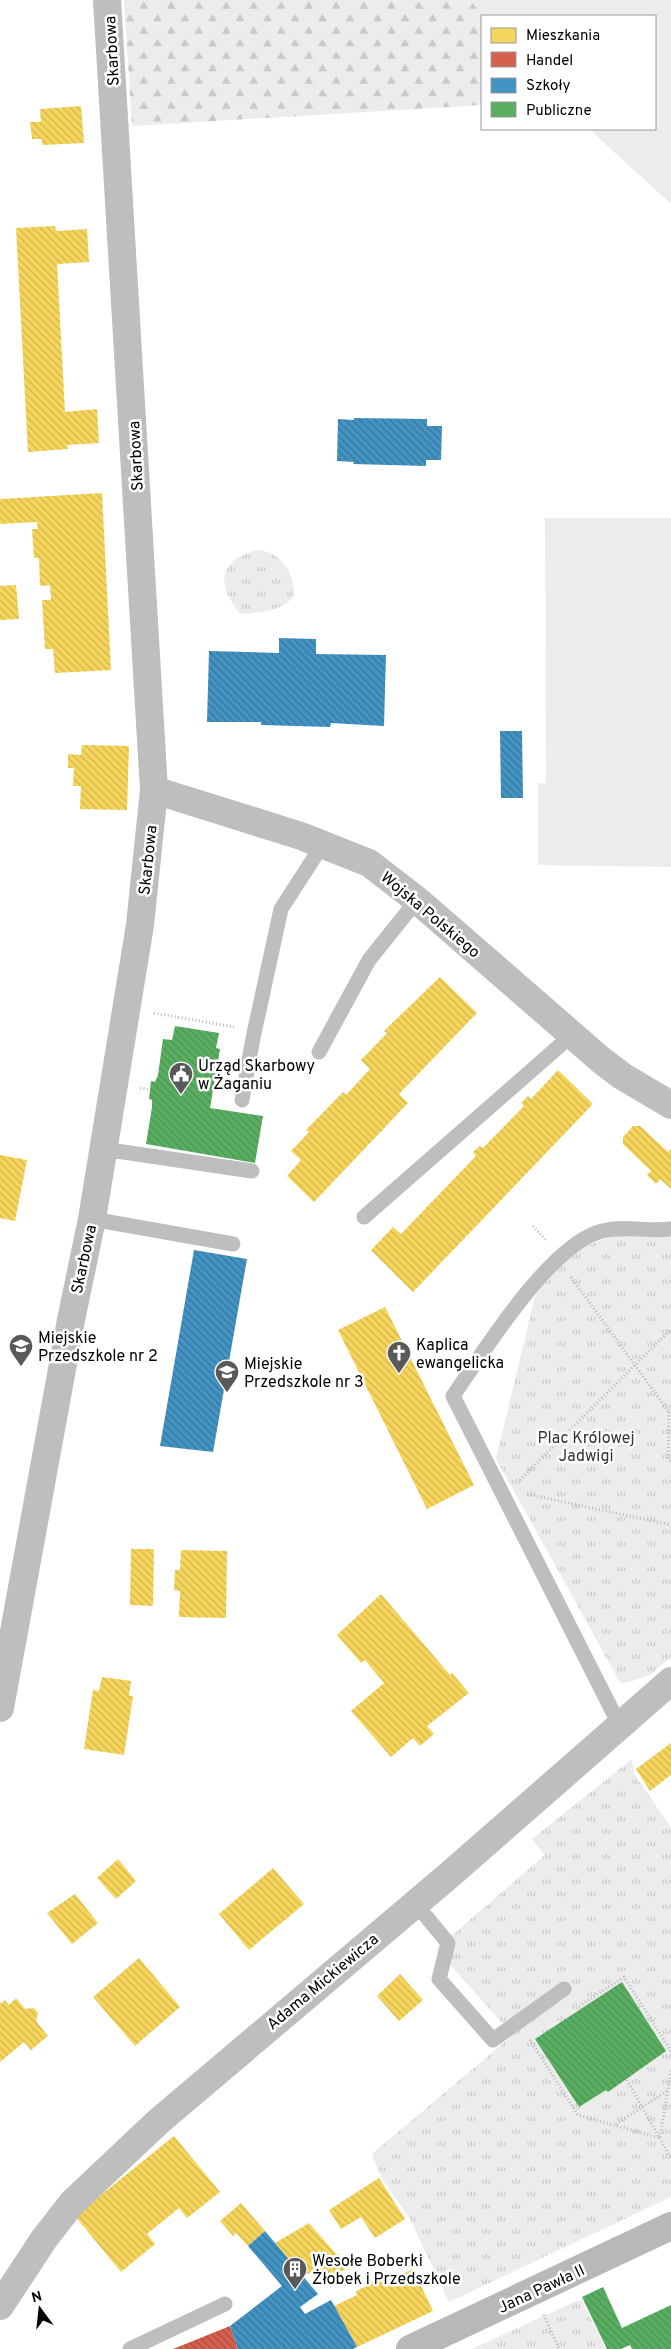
<svg xmlns="http://www.w3.org/2000/svg" width="671" height="2349" viewBox="0 0 671 2349" font-family="Overpass,sans-serif">
<defs>
<pattern id="forest-firs" width="22" height="20" patternUnits="userSpaceOnUse" patternTransform="scale(1.25)"><rect width="22" height="20" fill="#ececec"/><path d="M5 1l3.5 6h-7zM16 11l3.5 6h-7z" fill="#c9c9c9"/></pattern>
<pattern id="park-tufts" width="24" height="20" patternUnits="userSpaceOnUse" patternTransform="scale(1.25)"><rect width="24" height="20" fill="#ececec"/><path d="M3 7l-1-3M5 7V3M7 7l1-3M15 17l-1-3M17 17v-4M19 17l1-3" fill="none" stroke="#c9c9c9"/></pattern>
<pattern id="homes-back-hatch" width="6" height="6" patternUnits="userSpaceOnUse" patternTransform="scale(1.25)"><rect width="6" height="6" fill="#f6d55c"/><path d="M-1 5l2 2M0 0l6 6M5-1l2 2" fill="none" stroke="#d1b54e"/></pattern>
<pattern id="shops-back-hatch" width="6" height="6" patternUnits="userSpaceOnUse" patternTransform="scale(1.25)"><rect width="6" height="6" fill="#d6604d"/><path d="M-1 5l2 2M0 0l6 6M5-1l2 2" fill="none" stroke="#ab4d3e"/></pattern>
<pattern id="schools-back-hatch" width="6" height="6" patternUnits="userSpaceOnUse" patternTransform="scale(1.25)"><rect width="6" height="6" fill="#4393c3"/><path d="M-1 5l2 2M0 0l6 6M5-1l2 2" fill="none" stroke="#36769c"/></pattern>
<pattern id="public-back-hatch" width="6" height="6" patternUnits="userSpaceOnUse" patternTransform="scale(1.25)"><rect width="6" height="6" fill="#5aae61"/><path d="M-1 5l2 2M0 0l6 6M5-1l2 2" fill="none" stroke="#4c9452"/></pattern>
</defs>
<rect width="100%" height="100%" fill="#fff"/>
<!-- forest -->
<polygon fill="url(#forest-firs)" points="124,0 470,0 484,16 482,16 482,105 132,126"/>
<!-- park -->
<g fill="url(#park-tufts)">
<path d="M256 550C280 550 295 573 294 596 280 613 261 612 240 614 217 585 217 562 256 550Z"/>
<path d="M619 1235 671 1237V1657L650 1675 621 1684 496 1459 535 1296C559 1263 578 1244 619 1235Z"/>
<polygon points="632,1759 634,1774 671,1827 671,2197 449,2302 410,2219 381,2177 372,2154 513,2035 436,1949 545,1855 532,1839"/>
<polygon points="581,2299 606,2349 472,2349"/>
</g>
<!-- garden -->
<g fill="#ececec">
<polygon points="470,0 671,0 671,204 589,129 655,129 655,16 484,16"/>
<polygon points="545,518 671,518 671,867 538,865 538,783 546,783"/>
</g>
<!-- homes -->
<g fill="url(#homes-back-hatch)">
<polygon points="81,106 84,143 42,145 42,139 32,139 30,122 41,122 40,109"/>
<polygon points="55,226 56,231 87,229 89,262 57,264 65,412 97,409 99,443 67,445 68,449 28,452 16,228"/>
<polygon points="102,493 111,670 55,673 53,649 45,649 42,600 51,600 50,585 40,586 39,558 34,558 32,529 38,529 37,522 0,524 0,499"/>
<polygon points="16,585 19,619 0,620 0,586"/>
<polygon points="82,745 129,746 127,810 80,809 81,786 73,786 74,768 68,768 68,754 81,755"/>
<polygon points="440,977 477,1013 399,1094 408,1103 314,1202 287,1176 301,1160 291,1151 309,1132 306,1130 343,1092 346,1095 370,1069 361,1060 387,1033 384,1031"/>
<polygon points="558,1070 593,1104 413,1292 371,1250 393,1227 401,1234 476,1156 473,1152 480,1146 483,1148 524,1106 521,1103 528,1096 531,1099"/>
<polygon points="633,1126 640,1126 668,1152 671,1149 671,1189 660,1179 656,1184 647,1175 651,1171 623,1144 623,1137"/>
<polygon points="0,1155 27,1160 15,1221 0,1218"/>
<polygon points="385,1307 474,1485 427,1509 338,1330"/>
<polygon points="131,1549 154,1549 153,1606 130,1605"/>
<polygon points="181,1550 227,1551 226,1618 179,1617 180,1591 174,1590 175,1570 180,1570"/>
<polygon points="381,1594 450,1675 452,1673 469,1693 427,1726 434,1734 420,1746 413,1738 391,1757 351,1711 384,1683 365,1660 361,1663 337,1635"/>
<polygon points="102,1677 131,1681 129,1696 133,1696 124,1755 84,1749 93,1690 99,1691"/>
<polygon points="671,1743 671,1775 650,1791 636,1769"/>
<polygon points="118,1859 136,1881 116,1899 97,1878"/>
<polygon points="273,1868 304,1904 249,1950 219,1914"/>
<polygon points="75,1894 98,1923 72,1944 47,1913"/>
<polygon points="139,1958 180,2007 135,2046 93,1997"/>
<polygon points="400,1974 423,2000 399,2021 377,1996"/>
<polygon points="16,1998 25,2009 34,2008 38,2013 36,2021 48,2036 31,2050 24,2042 0,2062 0,2004 5,2000 9,2005"/>
<polygon points="174,2136 220,2192 187,2218 179,2208 147,2234 155,2244 121,2272 75,2216"/>
<polygon points="379,2178 405,2219 375,2238 361,2217 341,2229 329,2210"/>
<polygon points="241,2203 265,2231 248,2246 236,2233 233,2236 220,2221"/>
<polygon points="309,2223 336,2254 339,2254 345,2270 319,2279 314,2271 303,2276 275,2243"/>
<polygon points="413,2269 433,2311 357,2347 334,2306 357,2295 356,2291 390,2275 392,2279"/>
</g>
<!-- shops -->
<polygon fill="url(#shops-back-hatch)" points="230,2326 238,2349 173,2349"/>
<!-- schools -->
<g fill="url(#schools-back-hatch)">
<polygon points="354,418 427,419 427,426 442,426 441,460 426,460 426,466 353,464 354,462 337,461 338,419 354,420"/>
<polygon points="279,638 316,639 316,654 386,655 384,726 331,723 330,727 261,725 261,722 207,722 209,651 279,653"/>
<polygon points="500,731 522,731 523,798 501,798"/>
<polygon points="194,1250 247,1259 213,1452 160,1446"/>
<polygon points="265,2231 318,2294 300,2307 305,2314 331,2300 357,2347 353,2349 238,2349 230,2326 282,2286 248,2246"/>
</g>
<!-- public -->
<g fill="url(#public-back-hatch)">
<polygon points="175,1026 219,1033 216,1048 220,1049 210,1108 263,1116 255,1163 146,1144 152,1107 152,1100 149,1099 151,1081 155,1082 158,1075 163,1039 172,1040"/>
<polygon points="622,1982 666,2051 608,2092 606,2090 579,2107 535,2039"/>
<polygon points="603,2287 622,2328 671,2305 671,2349 632,2349 630,2345 621,2349 607,2349 582,2297"/>
</g>
<g fill="none" stroke-linecap="round" stroke-linejoin="round">
<!-- path -->
<g stroke="#b9b9b9" stroke-width="3" stroke-dasharray="1 2.5" stroke-linecap="butt">
<polyline points="154,1013 234,1027"/>
<polyline points="140,1088 150,1090"/>
<polyline points="533,1226 546,1240"/>
<polyline points="571,1277 669,1412"/>
<polyline points="669,1412 668,1459 671,1462"/>
<polyline points="520,1480 671,1329"/>
<polyline points="527,1494 671,1525"/>
<polyline points="582,2004 624,1977 671,2051"/>
<polyline points="530,2040 578,2115 660,2138 671,2069"/>
<polyline points="627,2080 671,2158"/>
<polyline points="616,2124 667,2091"/>
<polyline points="544,2315 559,2349"/>
</g>
<!-- lane -->
<g stroke="#bebebe" stroke-width="15">
<polyline points="319,1052 369,960 417,900"/>
<polyline points="242,1100 253,1038 281,909 323,844"/>
<polyline points="103,1149 252,1171"/>
<polyline points="364,1217 573,1034"/>
<polyline points="92,1219 233,1244"/>
<path d="M620 1726 453 1396C484 1351 550 1244 602 1231 625 1225 648 1232 671 1229"/>
<polyline points="415,1903 448,1943 439,1979 493,2040 564,1989"/>
<polyline points="130,2349 225,2304"/>
</g>
<!-- street -->
<g stroke="#bebebe" stroke-width="28">
<polyline points="154,790 301,836 369,863 417,900 601,1060 622,1076 671,1105"/>
<polyline points="0,1708 71,1320 92,1219 140,925 154,790 107,0"/>
<polyline points="0,2306 44,2239 72,2203 159,2121 447,1877 671,1681"/>
</g>
<!-- secondary -->
<polyline stroke="#b8b8b8" stroke-width="28" points="410,2349 671,2226"/>
</g>
<!-- icons -->
<defs>
<symbol id="civic-pin" viewBox="-11 -11 22 30"><path d="M0 17L-7.5 6A9.5 9.5 0 1 1 7.5 6Z" fill="#595959" stroke="#fff"/><path d="M-.6-6.5H3V-4.5H.6V-3L4-1V1h2V6H-6V1h2V-1L-.6-3ZM-1.2 2.5V6h2.4V2.5Z" fill="#fff"/></symbol>
<symbol id="school-pin" viewBox="-11 -11 22 30"><path d="M0 17L-7.5 6A9.5 9.5 0 1 1 7.5 6Z" fill="#595959" stroke="#fff"/><path d="M0-5L7-2L0 1L-7-2ZM-4 1L0 2.5L4 1V4Q0 6-4 4Z" fill="#fff"/></symbol>
<symbol id="church-pin" viewBox="-11 -11 22 30"><path d="M0 17L-7.5 6A9.5 9.5 0 1 1 7.5 6Z" fill="#595959" stroke="#fff"/><path d="M-1.2-6h2.4v3.5h3.3v2.4h-3.3V6h-2.4V-.1h-3.3v-2.4h3.3Z" fill="#fff"/></symbol>
<symbol id="building-pin" viewBox="-11 -11 22 30"><path d="M0 17L-7.5 6A9.5 9.5 0 1 1 7.5 6Z" fill="#595959" stroke="#fff"/><path d="M-4-6H4V6H1V3H-1V6H-4ZM-2.5-4.3h1.7v1.8h-1.7ZM.8-4.3h1.7v1.8H.8ZM-2.5-1h1.7V.8h-1.7ZM.8-1h1.7V.8H.8Z" fill="#fff"/></symbol>
</defs>
<g fill-rule="evenodd">
<use href="#civic-pin" x="167" y="1060" width="28" height="38"/>
<use href="#school-pin" x="7" y="1332" width="28" height="38"/>
<use href="#church-pin" x="385" y="1339" width="28" height="38"/>
<use href="#school-pin" x="213" y="1358" width="28" height="38"/>
<use href="#building-pin" x="281" y="2255" width="28" height="38"/>
</g>
<g text-anchor="middle" stroke-width="5" stroke-linejoin="round" paint-order="stroke">
<!-- street labels -->
<g font-size="16" fill="#000" stroke="#fff">
<text transform="translate(111 51) rotate(-93)" y="6">Skarbowa</text>
<text transform="translate(135 456) rotate(-93)" y="6">Skarbowa</text>
<text transform="translate(147 860) rotate(-84)" y="6">Skarbowa</text>
<text transform="translate(431 914) rotate(40)" y="6">Wojska Polskiego</text>
<text transform="translate(83 1259) rotate(-78)" y="6">Skarbowa</text>
<text transform="translate(322 1981) rotate(-40)" y="6">Adama Mickiewicza</text>
<text transform="translate(541 2288) rotate(-25)" y="6">Jana Pawła II</text>
</g>
<!-- poi labels -->
<g font-size="16" fill="#000" stroke="#fff" text-anchor="start">
<text x="198" y="1071">Urząd Skarbowy<tspan x="198" dy="18">w Żaganiu</tspan></text>
<text x="38" y="1343">Miejskie<tspan x="38" dy="18">Przedszkole nr 2</tspan></text>
<text x="416" y="1350">Kaplica<tspan x="416" dy="18">ewangelicka</tspan></text>
<text x="244" y="1369">Miejskie<tspan x="244" dy="18">Przedszkole nr 3</tspan></text>
<text x="312" y="2266">Wesołe Boberki<tspan x="312" dy="18">Żłobek i Przedszkole</tspan></text>
</g>
<!-- park labels -->
<g font-size="16" fill="#333" stroke="#fff">
<text x="586" y="1443">Plac Królowej<tspan x="586" dy="18">Jadwigi</tspan></text>
</g>
</g>
<!-- legend -->
<rect x="481" y="15" width="175" height="115" fill="#ffffff" stroke="#999999"/>
<rect x="491" y="28" width="25" height="15" fill="#f6d55c" stroke="#999999"/>
<text x="526" y="40" font-size="15" fill="#000000">Mieszkania</text>
<rect x="491" y="52" width="25" height="15" fill="#d6604d" stroke="#999999"/>
<text x="526" y="65" font-size="15" fill="#000000">Handel</text>
<rect x="491" y="78" width="25" height="15" fill="#4393c3" stroke="#999999"/>
<text x="526" y="90" font-size="15" fill="#000000">Szkoły</text>
<rect x="491" y="102" width="25" height="15" fill="#5aae61" stroke="#999999"/>
<text x="526" y="115" font-size="15" fill="#000000">Publiczne</text>
<!-- north arrow -->
<g transform="translate(40 2309) rotate(345)" stroke="#ffffff" stroke-width="4" paint-order="stroke">
<path d="M0-4L9 19L0 12L-9 19Z" fill="#000000"/>
<text y="-8" font-size="14" font-weight="bold" text-anchor="middle" fill="#000000">N</text>
</g>
</svg>
